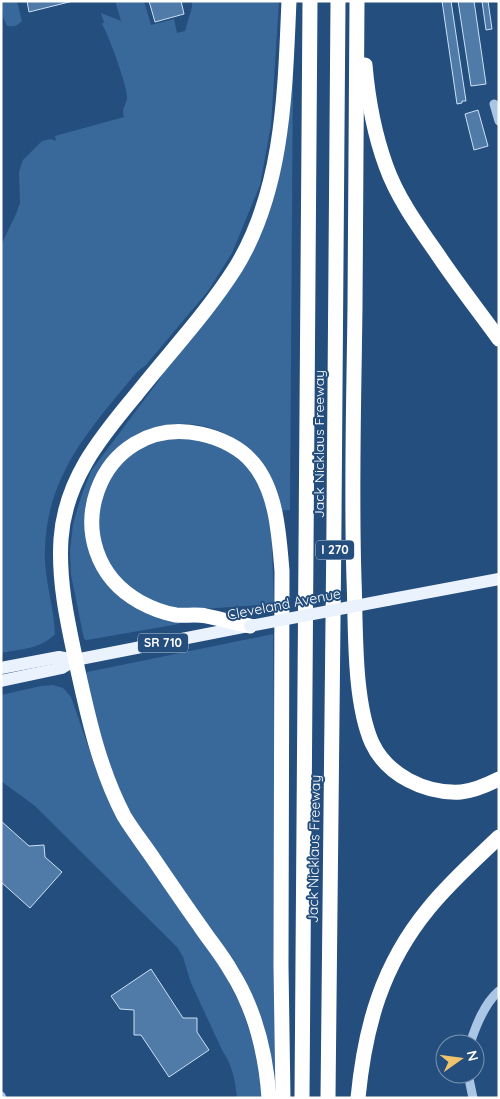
<svg xmlns="http://www.w3.org/2000/svg" width="500" height="1099" viewBox="0 0 500 1099" font-family="Quicksand,sans-serif">
<rect width="100%" height="100%" fill="#244e7d"/>
<!-- green -->
<g fill="#38699a">
<path d="M1 1H17L22 21C17 26 14 27 7 26L3 17Z"/>
<path d="M115 1H144L151 25 174 19 177 33 185 31 192 7V1H279L271 125 260 185 232 253 208 291 146 365 137 372C92 426 48 473 45 547 43 577 54 604 55 634 41 649 20 649 1 653V245L16 214 20 203 19 172 23 160 42 141 51 139 56 141 55 136 124 117C121 108 126 106 127 98 128 87 108 34 102 24L104 22 101 13 121 21Z"/>
<path d="M293 62 290 510 277 511C270 498 249 451 241 444 196 407 119 422 96 478 93 486 102 557 103 572L178 620 179 624 87 640 84 639 71 575 70 551 73 524 82 494 91 471 159 380 172 357 247 254Z"/>
<polygon points="151,436 210,437 244,459 263,491 271,524 274,604 203,609 181,609 159,604 129,588 102,555 95,528 110,471"/>
<polygon points="273,634 276,918 275,1094 253,1011 140,835 113,785 84,677 87,672"/>
<path d="M53 685 63 688 71 697 101 783 222 969 240 1004 257 1053 262 1098H237C235 1081 233 1066 223 1052L191 983 183 957 177 947 35 806 1 781V695L41 686Z"/>
</g>
<!-- building -->
<g fill="#507ba8" stroke="#cce0f4">
<polygon points="27,1 73,1 29,12"/>
<polygon points="149,1 181,1 184,14 155,22"/>
<polygon points="442,1 451,1 466,101 462,101 462,103 457,104"/>
<polygon points="458,1 474,1 486,84 471,86"/>
<polygon points="482,1 488,1 492,29 486,30"/>
<polygon points="478,110 488,146 474,150 465,114"/>
<polygon points="1,821 29,846 44,845 45,857 62,872 30,908 1,882"/>
<polygon points="151,969 183,1018 197,1018 197,1032 209,1050 169,1077 141,1035 134,1035 134,1010 120,1009 111,996"/>
</g>
<g fill="none" stroke-linecap="round" stroke-linejoin="round">
<!-- minor -->
<g stroke="#a9c7e5" stroke-width="9">
<polyline points="494,104 499,121"/>
<path d="M470 1044C476 1025 484 1004 499 991"/>
<polyline points="468,1074 473,1098"/>
<polyline points="1,1096 2,1098"/>
</g>
<!-- major -->
<g stroke="#e9f2fd" stroke-width="12">
<polyline points="387,600 499,579"/>
<polyline points="1,668 59,657 75,660 248,626"/>
<polyline points="1,681 62,668 75,660"/>
</g>
<!-- highway -->
<g stroke="#fff" stroke-width="15">
<path d="M357 1C356 103 356 204 355 306 354 397 351 488 354 579 356 626 353 700 372 743 387 775 425 794 461 792 474 791 487 785 499 779"/>
<path d="M365 65C368 100 374 133 386 166 397 197 417 225 436 252 456 282 478 310 499 339"/>
<path d="M250 626C236 623 221 619 206 616 196 614 186 616 176 615 164 613 151 608 140 602 49 551 97 412 201 434 220 438 241 448 253 463 277 491 279 536 282 571L281 966 283 1098"/>
<path d="M269 1098C266 1054 255 1009 231 971 222 955 210 941 200 926 185 905 170 883 155 861 145 846 133 831 124 816 100 770 89 721 78 671 69 628 58 584 61 539 65 481 99 439 135 396 169 353 207 313 236 267 284 188 285 90 289 1"/>
<polyline points="302,1098 310,1"/>
<path d="M328 1098C331 732 337 367 338 1"/>
<path d="M358 1098C365 1026 382 965 429 908 450 882 475 860 499 837"/>
</g>
<!-- major-bridge -->
<polyline stroke="#e9f2fd" stroke-width="12" points="250,626 387,600"/>
</g>
<g text-anchor="middle" stroke-width="4" stroke-linejoin="round" paint-order="stroke">
<!-- shield labels -->
<g fill="#244e7d" stroke="#bdcad8" stroke-width="1">
<rect x="316" y="540.5" width="38" height="19" rx="4"/>
<rect x="138" y="633.5" width="50" height="19" rx="4"/>
</g>
<g font-size="12" font-weight="bold" fill="#fff">
<text x="335" y="554">I 270</text>
<text x="163" y="647">SR 710</text>
</g>
<!-- street labels -->
<g font-size="14" fill="#fff" stroke="#244e7d">
<text transform="translate(319 444) rotate(-90)" y="5">Jack Nicklaus Freeway</text>
<text transform="translate(284 604) rotate(-11)" y="5">Cleveland Avenue</text>
<text transform="translate(314 849) rotate(-89)" y="5">Jack Nicklaus Freeway</text>
</g>
</g>
<!-- border -->
<rect width="500" height="1099" fill="none" stroke="#ffffff" stroke-width="5"/>
<!-- north arrow -->
<g transform="translate(460 1059) rotate(76)"><circle r="24" fill="#244e7d" stroke="#7c95b1"/>
<path d="M0-4L9 19L0 12L-9 19Z" fill="#efc46d"/>
<text y="-8" font-size="14" font-weight="bold" text-anchor="middle" fill="#ffffff">N</text>
</g>
</svg>
